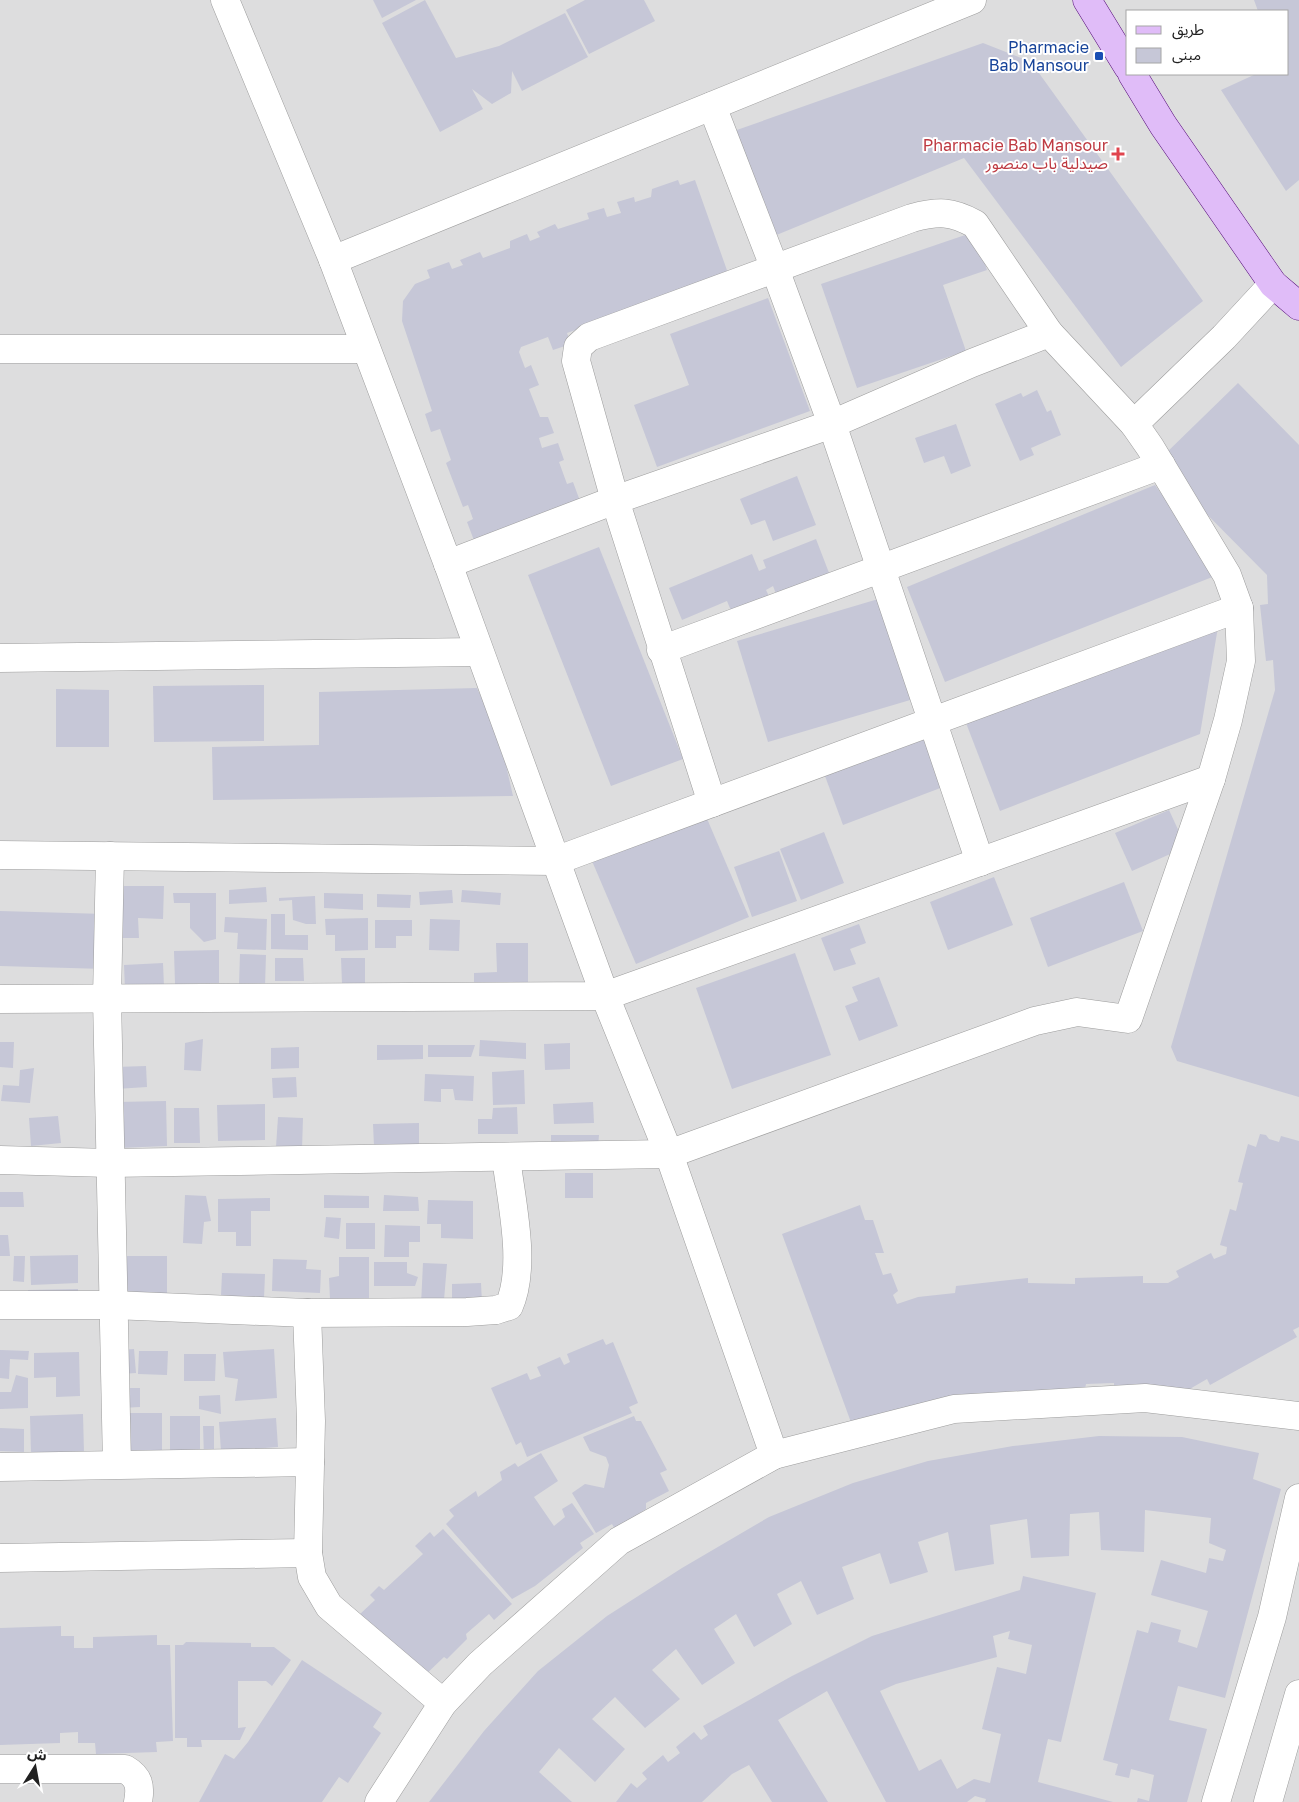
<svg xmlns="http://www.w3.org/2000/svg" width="1299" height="1802" viewBox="0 0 1299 1802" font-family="'Golos Text','Noto Sans Arabic',sans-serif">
<rect width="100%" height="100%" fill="#e8e6f0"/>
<!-- residential -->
<path fill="#ddddde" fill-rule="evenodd" d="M0 0H1299V1802H0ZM1128 11H1288V74H1128Z"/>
<!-- building -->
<g fill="#c6c7d7" fill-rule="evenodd">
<polygon points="373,0 416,0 382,18"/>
<polygon points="425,0 456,58 499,46 565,13 588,57 522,91 512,71 511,93 492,104 472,89 483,109 440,132 382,23"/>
<polygon points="585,0 644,0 655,21 589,54 566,10"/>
<polygon points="1254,0 1299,0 1299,180 1286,191 1221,90 1256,74 1288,74 1288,11 1258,11"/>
<polygon points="983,43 1031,62 1203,301 1121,367 964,158 774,236 734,131"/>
<polygon points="678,180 680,185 695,180 729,276 567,333 571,344 553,350 548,337 521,347 519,352 525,368 531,365 539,385 529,389 540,417 548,417 554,433 539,438 542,448 558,443 564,460 559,462 567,484 573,482 580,501 475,543 467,522 473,519 468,505 463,507 446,463 451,460 440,429 431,432 425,414 432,411 402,321 403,301 415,284 430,278 427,270 449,262 452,269 463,265 460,260 480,252 483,258 510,248 510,241 527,234 530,241 540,237 537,232 555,224 558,229 589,219 587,213 604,208 607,217 621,213 617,202 634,197 635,202 651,197 652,189"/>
<polygon points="974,232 987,270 943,285 966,351 857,388 821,284"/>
<polygon points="768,298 810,411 657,467 634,405 689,385 670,334"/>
<polygon points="1238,383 1299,445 1299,1097 1177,1061 1171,1047 1275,690 1273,660 1266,661 1260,605 1268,604 1267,575 1171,478 1162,457"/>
<polygon points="1037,390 1047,412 1051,410 1061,435 1031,448 1034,455 1020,461 995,404 1021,393 1023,397"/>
<polygon points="956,424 971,466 951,474 944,456 924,463 915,438"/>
<polygon points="797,476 816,525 773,541 765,520 751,525 740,499"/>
<polygon points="1155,485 1220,574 945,682 907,587"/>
<polygon points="816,539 831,578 778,599 773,586 766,590 772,602 734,618 727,601 682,620 669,588 752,554 759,571 766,568 763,560"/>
<polygon points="599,547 683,759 611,786 528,575"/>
<polygon points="885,597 917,698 768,742 737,641"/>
<polygon points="1218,627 1200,734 1000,811 966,723"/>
<polygon points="264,685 264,741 154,742 153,686"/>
<polygon points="477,688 500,739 513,796 213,800 212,747 319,745 319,692"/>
<polygon points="56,689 109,690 109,747 56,747"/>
<polygon points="925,739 943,787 843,825 825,776"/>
<polygon points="1169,810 1186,847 1132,871 1115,833"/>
<polygon points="705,814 749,917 636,964 592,861"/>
<polygon points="824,832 844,883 801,900 780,849"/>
<polygon points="779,851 797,901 752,917 734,867"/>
<polygon points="994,877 1013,925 948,950 930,902"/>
<polygon points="1124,882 1143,931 1048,967 1030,918"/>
<polygon points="118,886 164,886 163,919 138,918 139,938 118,938"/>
<polygon points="266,887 267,902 229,904 229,890"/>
<polygon points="452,890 453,903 420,905 419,892"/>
<polygon points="462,890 501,893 500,905 461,902"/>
<polygon points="173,893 216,893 216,939 204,942 190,928 190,903 174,903"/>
<polygon points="324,893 363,894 363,910 324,908"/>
<polygon points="377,894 411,895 410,908 377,907"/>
<polygon points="315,896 316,924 306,924 293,920 292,900 279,901 279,898"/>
<polygon points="0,911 105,914 104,969 0,966"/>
<polygon points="271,914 285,914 285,935 308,935 308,950 271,949"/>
<polygon points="225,917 267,919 266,950 237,949 238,933 224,932"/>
<polygon points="368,918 368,950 335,951 335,935 326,935 325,919"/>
<polygon points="430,919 460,920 459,951 429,950"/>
<polygon points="375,920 412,920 412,936 396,936 396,948 375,948"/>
<polygon points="859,924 866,943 850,949 856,964 834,971 821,938"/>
<polygon points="496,943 528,943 528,989 474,990 474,973 497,972"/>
<polygon points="219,950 219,983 175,984 174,951"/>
<polygon points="795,953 831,1055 732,1089 696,988"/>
<polygon points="240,954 266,955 265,986 239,985"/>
<polygon points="275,958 303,958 304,981 275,981"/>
<polygon points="341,958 365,958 365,983 342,984"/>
<polygon points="163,963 164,987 125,989 124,965"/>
<polygon points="879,977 898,1026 859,1041 845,1006 858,1001 852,987"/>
<polygon points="203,1039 201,1071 184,1070 185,1043"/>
<polygon points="480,1040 526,1043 526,1059 479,1056"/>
<polygon points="0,1042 14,1042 13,1068 0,1067"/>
<polygon points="570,1043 570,1069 545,1070 544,1044"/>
<polygon points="377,1045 423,1045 423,1059 377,1060"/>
<polygon points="428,1045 475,1045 471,1057 428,1057"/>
<polygon points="299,1047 299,1068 271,1069 271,1048"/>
<polygon points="146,1066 147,1087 116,1089 115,1067"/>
<polygon points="34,1068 30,1103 1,1101 3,1085 19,1086 20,1070"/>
<polygon points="524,1070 525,1104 493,1105 492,1072"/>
<polygon points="425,1074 474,1076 473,1101 455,1100 453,1089 441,1089 441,1102 424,1101"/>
<polygon points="296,1077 297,1097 273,1098 272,1078"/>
<polygon points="166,1101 167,1146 118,1148 117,1102"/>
<polygon points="593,1102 594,1123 554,1124 553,1104"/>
<polygon points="265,1104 265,1140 218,1141 217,1105"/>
<polygon points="517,1107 518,1134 478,1134 478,1119 492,1119 493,1108"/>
<polygon points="174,1108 199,1108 200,1143 174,1143"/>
<polygon points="58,1116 61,1143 31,1146 29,1118"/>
<polygon points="278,1117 303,1118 302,1149 276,1147"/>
<polygon points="419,1123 419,1145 374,1146 373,1124"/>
<polygon points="1260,1134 1266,1135 1269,1139 1279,1142 1281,1136 1299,1141 1299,1327 1293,1330 1297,1337 1210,1385 1207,1379 1188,1390 1155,1385 1152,1390 1114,1390 1114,1383 1086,1384 1085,1389 852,1425 782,1234 860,1205 865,1220 873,1220 884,1253 875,1253 883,1275 891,1273 898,1291 893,1295 897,1304 918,1297 955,1293 956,1286 1028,1278 1028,1283 1075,1284 1075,1278 1143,1276 1143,1283 1168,1283 1179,1277 1176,1271 1211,1253 1214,1259 1226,1254 1227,1247 1220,1245 1230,1209 1236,1211 1243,1183 1238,1182 1248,1144 1256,1147"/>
<polygon points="551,1135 599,1135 598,1147 551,1147"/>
<rect x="565" y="1173" width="28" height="25"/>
<polygon points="0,1192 23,1192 24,1207 0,1207"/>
<polygon points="185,1195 206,1196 211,1221 204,1222 202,1244 183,1243"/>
<polygon points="324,1195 369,1196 369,1208 324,1208"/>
<polygon points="384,1195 418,1197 419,1211 383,1211"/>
<polygon points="270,1198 270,1211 251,1211 251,1246 236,1246 236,1232 218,1232 218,1199"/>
<polygon points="428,1200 473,1201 473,1239 441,1238 441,1224 427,1224"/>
<polygon points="326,1217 341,1218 339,1239 324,1237"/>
<rect x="346" y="1223" width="29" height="26"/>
<polygon points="385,1225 420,1226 420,1242 409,1242 409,1257 384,1257"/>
<polygon points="0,1235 8,1235 10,1256 0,1256"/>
<polygon points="78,1255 78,1283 31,1285 30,1256"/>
<polygon points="14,1256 25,1256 24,1282 13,1281"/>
<polygon points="125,1256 167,1256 167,1297 125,1296"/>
<polygon points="339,1257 369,1257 369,1299 330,1299 329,1278 339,1276"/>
<polygon points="273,1259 307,1260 306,1269 321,1270 320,1293 272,1291"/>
<polygon points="374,1262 407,1262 407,1273 418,1277 415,1286 374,1286"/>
<polygon points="423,1263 447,1264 444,1300 421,1305"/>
<polygon points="222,1273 265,1274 264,1298 221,1296"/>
<polygon points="481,1283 482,1303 452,1304 452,1284"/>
<polygon points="78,1289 78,1295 28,1296 28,1290"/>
<polygon points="603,1339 606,1345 613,1342 638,1403 629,1407 632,1413 527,1457 521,1442 516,1445 491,1388 527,1373 530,1380 541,1376 537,1367 560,1357 564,1365 570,1362 567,1354"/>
<polygon points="134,1349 136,1373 121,1374 119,1350"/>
<polygon points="274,1349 277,1398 235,1401 238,1379 225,1377 223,1352"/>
<polygon points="0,1350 29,1351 28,1360 10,1359 9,1379 0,1378"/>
<polygon points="139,1351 168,1351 167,1375 138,1374"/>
<polygon points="79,1352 80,1396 56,1397 56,1377 34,1378 34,1353"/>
<polygon points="184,1354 216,1354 215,1381 184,1381"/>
<polygon points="16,1375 28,1378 28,1408 0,1409 0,1392 11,1392"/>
<polygon points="121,1388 140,1388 140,1407 121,1408"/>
<polygon points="220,1395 221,1414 199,1409 199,1396"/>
<polygon points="130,1413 162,1413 162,1454 131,1455"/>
<polygon points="83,1414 84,1453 31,1455 30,1416"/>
<rect x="170" y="1416" width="30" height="40"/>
<polygon points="634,1416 636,1421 641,1421 667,1470 660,1473 669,1491 646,1503 646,1509 615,1529 612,1524 596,1533 572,1493 585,1484 604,1488 609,1465 606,1457 590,1451 583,1437"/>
<polygon points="276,1418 278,1447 221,1451 219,1422"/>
<polygon points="203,1426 214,1426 214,1453 204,1457"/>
<polygon points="0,1428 24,1429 24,1452 0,1451"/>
<polygon points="1099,1436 1182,1437 1259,1453 1253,1479 1281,1489 1225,1698 1178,1686 1169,1720 1207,1729 1187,1802 1137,1802 1138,1798 1149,1801 1154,1775 1131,1769 1129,1778 1115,1775 1118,1764 1103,1760 1137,1630 1148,1633 1151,1622 1181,1630 1178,1642 1197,1648 1208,1611 1151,1595 1161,1560 1206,1573 1209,1558 1223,1561 1226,1550 1209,1543 1211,1518 1145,1510 1144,1552 1101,1550 1099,1512 1070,1514 1069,1556 1031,1558 1027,1519 990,1525 994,1564 955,1571 948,1532 918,1542 928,1572 890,1584 880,1553 842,1567 854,1599 817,1615 801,1581 777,1594 792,1624 754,1647 736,1614 714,1629 735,1663 702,1685 676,1649 652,1670 680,1699 645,1728 615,1697 592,1719 625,1749 595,1782 559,1748 539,1772 572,1802 429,1802 484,1731 538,1671 607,1616 682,1568 769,1517 853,1483 928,1461 1013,1446"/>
<polygon points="541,1453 558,1481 534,1497 554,1526 565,1517 562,1509 572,1503 594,1534 580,1543 583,1548 535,1586 512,1599 446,1524 454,1516 449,1510 476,1491 478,1497 502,1480 500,1472 515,1463 518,1467"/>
<polygon points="443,1529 512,1604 494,1620 489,1614 466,1634 467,1639 447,1659 444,1657 421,1679 359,1615 375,1600 370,1595 379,1586 384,1590 423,1554 415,1546 430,1532 434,1537"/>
<path d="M1023 1576 1096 1593 1061 1742 1048 1739 1038 1782 1113 1802H985L986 1799 975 1796 967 1802H886L827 1691 778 1720 828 1802H772L749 1765 732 1774 702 1802H616L631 1783 637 1788 647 1779 642 1773 663 1755 668 1762 680 1753 676 1747 694 1732 701 1740 708 1735 703 1726 792 1676 872 1636 1020 1590ZM1010 1631 1008 1639 1032 1645 1026 1674 997 1667 982 1729 1001 1734 990 1783 974 1779 957 1789 941 1759 919 1771 880 1691 896 1684 997 1657 993 1636Z"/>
<polygon points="61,1626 61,1636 74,1636 74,1648 93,1648 93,1637 157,1635 157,1645 170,1645 173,1741 156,1742 157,1752 96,1754 95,1743 78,1743 78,1732 60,1733 60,1743 0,1745 0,1628"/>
<polygon points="186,1642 251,1643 251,1647 274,1647 291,1660 272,1686 266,1681 238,1681 238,1728 246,1727 240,1740 201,1740 202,1747 187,1747 187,1738 175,1738 175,1645 183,1645"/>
<polygon points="302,1660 382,1713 373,1727 381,1733 348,1783 339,1777 322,1802 199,1802 225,1754 234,1759 248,1742"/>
</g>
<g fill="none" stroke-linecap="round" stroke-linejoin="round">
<defs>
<g id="street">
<polyline points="225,0 333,260 448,564 605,996 669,1154 774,1455"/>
<polyline points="712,106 775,269 832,424 980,862"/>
<polyline points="333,260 972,0"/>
<polyline points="0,349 366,349"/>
<polyline points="448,564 615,500 832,424 972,363 1049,333 1134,424"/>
<polyline points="661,650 1161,465"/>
<polyline points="0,658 478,652"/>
<path d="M712 803 615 500 576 361 578 347 589 337 912 218C939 211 951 211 975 224L1049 333"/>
<polyline points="0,855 555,861 1239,608"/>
<polyline points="110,856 107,998 117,1464"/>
<polyline points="0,999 605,996 1211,779"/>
<polyline points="0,1160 109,1163 669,1154 1035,1021 1077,1012 1128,1019 1211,779 1228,720 1241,661 1239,608 1227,575 1150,447 1134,424 1224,337 1273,284"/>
<polyline points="0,1305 113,1305 307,1313 311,1421 308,1553 312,1577 329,1606 443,1703"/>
<path d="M307 1313 467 1312 496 1310 509 1306C527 1265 511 1201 506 1157"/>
<polyline points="0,1467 310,1462"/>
<polyline points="0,1558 308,1553"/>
<path d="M0 1769H125C139 1777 141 1786 138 1802"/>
<polyline points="379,1802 443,1703 480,1664 619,1541 774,1455 954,1409 1145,1398 1299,1416"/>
<polyline points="1216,1802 1272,1617 1299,1498"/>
<polyline points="1268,1802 1299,1694"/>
</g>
<g id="secondary">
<polyline points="1087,0 1128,67"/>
<polyline points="1132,74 1163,125 1273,284 1299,306"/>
</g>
</defs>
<!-- street casing -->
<use href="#street" stroke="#9d9d9d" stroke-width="29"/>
<!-- secondary casing -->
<use href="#secondary" stroke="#510776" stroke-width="29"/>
<!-- street -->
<use href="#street" stroke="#fff" stroke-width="28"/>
<!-- secondary -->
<use href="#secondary" stroke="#e0bcf8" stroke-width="28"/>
</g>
<!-- markers -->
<rect fill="#1a4fb4" stroke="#fff" stroke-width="2" x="1094" y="51" width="10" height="10" rx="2.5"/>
<path fill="#e0444e" stroke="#fff" stroke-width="2" d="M1115.5 146.5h5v5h5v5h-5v5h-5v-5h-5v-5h5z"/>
<g text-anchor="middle" stroke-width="4" stroke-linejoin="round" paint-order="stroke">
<!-- transit labels -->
<g font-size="16" fill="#164399" stroke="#fff" text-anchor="end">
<text x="1089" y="53">Pharmacie<tspan x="1089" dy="18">Bab Mansour</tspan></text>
</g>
<!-- health labels -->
<g font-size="16" fill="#be3a42" stroke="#fff" text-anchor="end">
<text x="1108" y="151">Pharmacie Bab Mansour<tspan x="1108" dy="18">صيدلية باب منصور</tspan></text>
</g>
</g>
<!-- legend -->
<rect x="1126" y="10" width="162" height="65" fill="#ffffff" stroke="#a6a6a6"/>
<rect x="1136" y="26" width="25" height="8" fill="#e0bcf8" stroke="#a6a6a6"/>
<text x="1172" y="35" font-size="15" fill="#202020">طريق</text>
<rect x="1136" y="48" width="25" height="15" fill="#c6c7d7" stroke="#a6a6a6"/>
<text x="1172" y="60" font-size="15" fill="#202020">مبنى</text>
<!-- north arrow -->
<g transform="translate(35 1767) rotate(11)" stroke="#ffffff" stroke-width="4" paint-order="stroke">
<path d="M0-4L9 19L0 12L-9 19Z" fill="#202020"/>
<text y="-8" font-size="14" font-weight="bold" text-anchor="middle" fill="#202020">ش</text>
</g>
</svg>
